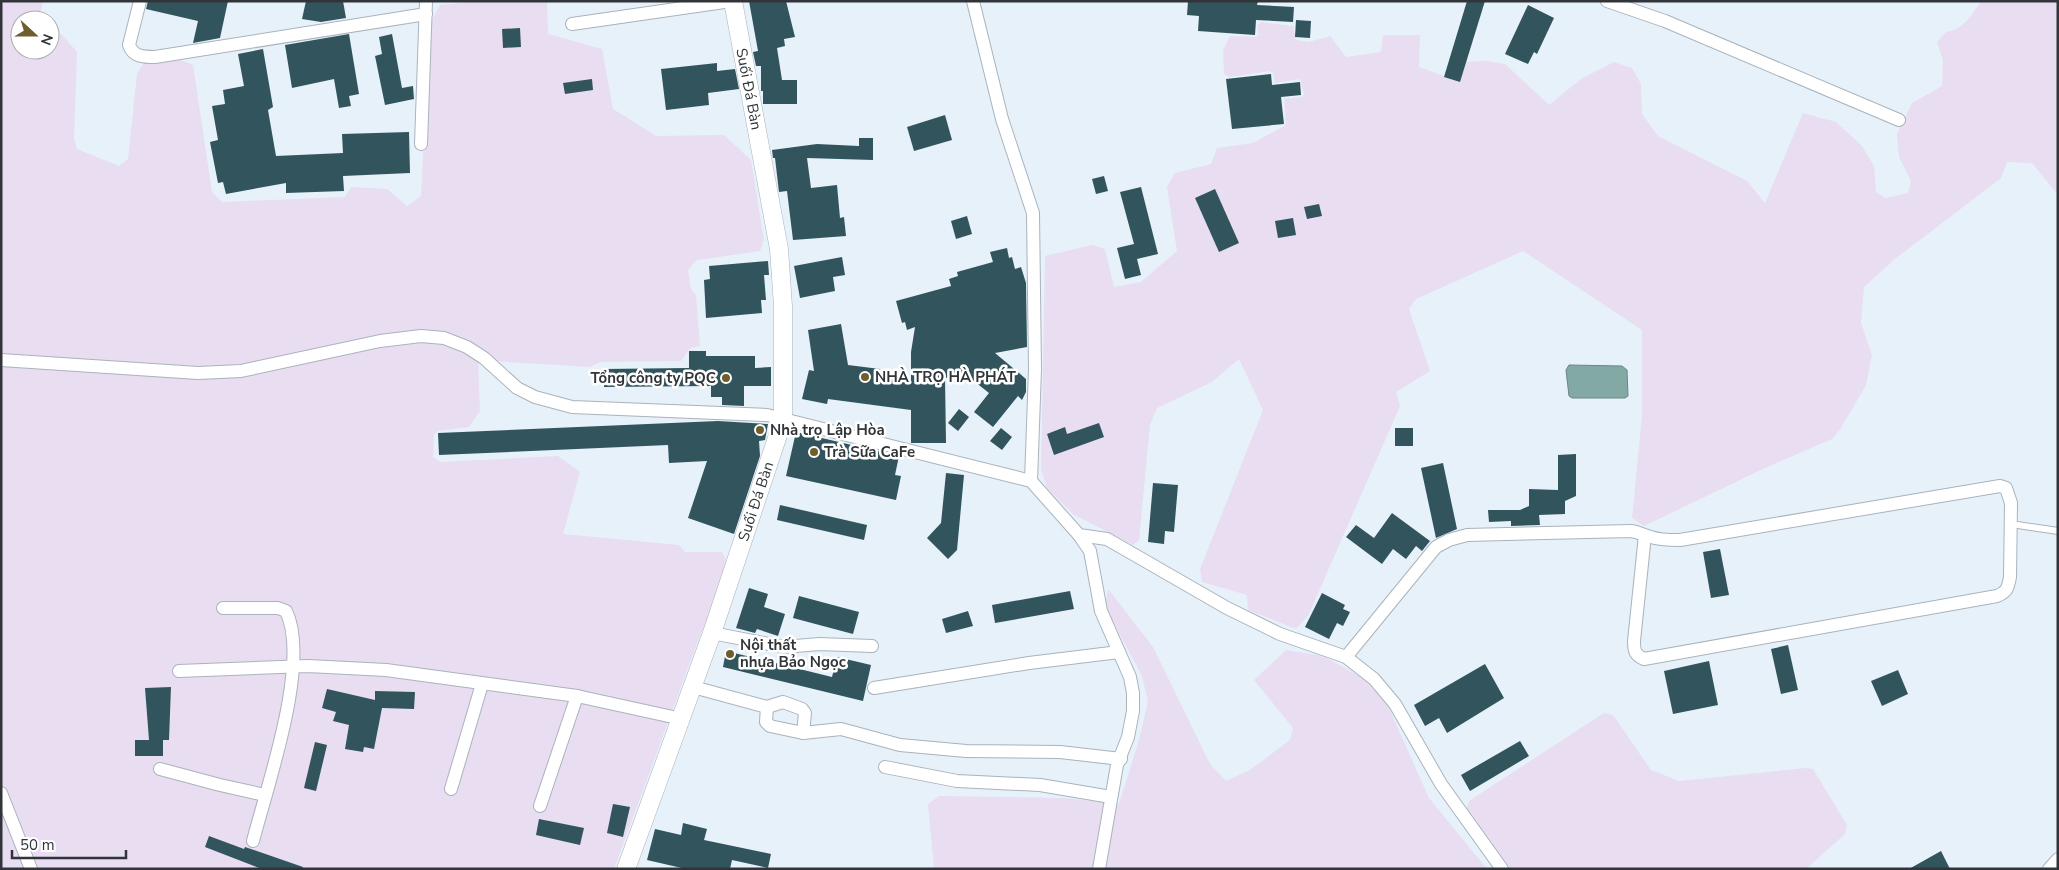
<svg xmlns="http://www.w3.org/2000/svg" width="2059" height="870" viewBox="0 0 2059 870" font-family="'Nunito Sans',sans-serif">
<rect width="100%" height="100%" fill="#e7f1fa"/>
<!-- green -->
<g fill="#e8ddf1">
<polygon points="1,1 43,1 39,20 20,20 20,50 50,50 50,31 62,35 77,52 74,139 77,149 119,166 128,159 137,74 143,64 181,60 193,65 212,192 222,202 345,197 351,187 387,189 407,206 421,196 430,24 440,5 480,1 547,1 548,34 602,49 613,109 656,136 724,135 751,160 764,240 760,251 697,260 688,270 691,289 696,295 700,346 690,348 681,361 600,362 590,367 478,360 480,411 469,427 438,431 434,435 433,457 440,462 558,456 580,472 563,534 679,545 685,552 722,552 729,566 696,646 614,869 1,869"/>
<path d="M1981 1H2058V195L2032 163 2007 162 2001 178 1895 259 1864 287 1861 323 1872 355 1866 385 1841 428 1832 439 1767 467 1644 526 1632 518 1642 416V330L1523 251 1416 299 1409 309 1430 371 1396 392 1400 406 1308 616 1296 629 1248 610 1247 595 1202 582 1200 569 1263 410 1239 359 1212 382 1157 408 1150 425 1139 540 1133 545 1073 514 1047 488 1041 469 1045 256 1092 245 1105 249 1114 287 1141 282 1177 251 1167 187 1175 173 1211 164 1217 148 1253 143 1284 126 1286 124 1284 99 1302 97 1304 94 1300 79 1275 83 1273 73 1270 71 1229 77 1224 74 1223 50 1230 36 1256 37 1258 35V25L1261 22 1293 26 1296 40 1309 42 1330 36 1346 57 1381 52 1383 35H1420L1419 67 1460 82 1466 62 1487 61 1505 64 1549 105 1581 79 1614 62 1632 68 1641 84 1642 114 1658 136 1747 181 1765 203 1803 113 1836 122 1862 146 1874 166 1876 192 1885 198 1908 193 1911 181 1899 157 1897 134 1912 103 1942 86 1943 60 1937 42 1946 32C1963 30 1973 14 1981 1Z"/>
<polygon points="1108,589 1153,647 1210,764 1226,781 1250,770 1290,740 1293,728 1254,680 1286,650 1323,656 1363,678 1388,706 1429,798 1487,869 934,869 928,804 939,796 1064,798 1119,804 1139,740 1148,701 1142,676 1105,607"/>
<polygon points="1604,713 1613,715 1651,770 1679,781 1806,768 1813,769 1847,825 1845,834 1806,869 1511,869 1466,811 1469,801"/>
</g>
<!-- water -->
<polygon fill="#83a9a4" stroke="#6a8684" points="1569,365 1622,366 1627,370 1628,396 1625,398 1572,398 1569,396 1566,370"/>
<!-- building -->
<g fill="#32545d">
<polygon points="148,1 228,1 220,38 193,43 198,21 146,9"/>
<polygon points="306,1 343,1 346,18 321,22 302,19"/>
<polygon points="749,1 786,1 795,37 784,39 785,46 777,48 782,80 797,80 797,104 763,104 763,91 761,91 761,66 756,66 753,52 758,51"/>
<polygon points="1188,1 1258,1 1257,5 1294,7 1293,22 1256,20 1255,35 1198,31 1199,16 1187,15"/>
<polygon points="1467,1 1485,1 1460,82 1444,77"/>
<polygon points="1528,5 1554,18 1537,54 1534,52 1528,64 1505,54"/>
<polygon points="1296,20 1311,21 1310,38 1295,37"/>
<polygon points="520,28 521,47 503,48 502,29"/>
<polygon points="349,34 359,94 349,96 351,106 339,108 334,79 292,88 285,45"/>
<polygon points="392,34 402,88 413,86 414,99 385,105 375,56 382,54 379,37"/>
<polygon points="263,49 273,107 268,110 276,156 343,153 342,134 409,132 410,173 343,176 344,191 286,193 286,183 226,194 223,182 218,183 210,142 218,140 212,106 225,104 223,90 244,86 238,54"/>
<polygon points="717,63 717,71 735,69 739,89 708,93 709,105 666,110 661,69"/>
<polygon points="1271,74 1272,85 1300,82 1301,95 1281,97 1284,124 1232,129 1226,79"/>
<polygon points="592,79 593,90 565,94 563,83"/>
<polygon points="945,115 952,140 914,151 907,127"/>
<polygon points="859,138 873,138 873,160 807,158 811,188 837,185 840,218 844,217 846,236 793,240 787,191 779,192 775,158 773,158 772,150 817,144 859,146"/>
<polygon points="1104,176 1108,191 1096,194 1092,179"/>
<polygon points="1141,187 1158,254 1137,259 1141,275 1125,279 1117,248 1134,244 1120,192"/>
<polygon points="1215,189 1239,243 1219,252 1195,198"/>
<polygon points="1319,204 1322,216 1307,219 1304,207"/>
<polygon points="967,216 972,234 956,239 951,221"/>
<polygon points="1293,218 1296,235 1278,238 1275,221"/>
<polygon points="1007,248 1009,258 1012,257 1015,269 1021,267 1026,283 1027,347 995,353 1026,379 1026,392 1022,400 1018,396 993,427 974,412 989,393 965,374 945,378 946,443 911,443 911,410 828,399 827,404 802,399 809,370 814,371 808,330 841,324 848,365 880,369 879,376 911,380 911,352 915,327 907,330 905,322 902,323 896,301 951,286 949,279 958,276 957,272 993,262 990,252"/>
<polygon points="842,257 845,275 833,277 835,291 800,298 794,266"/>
<polygon points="768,261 769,275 764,275 766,300 761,300 762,313 706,318 704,280 710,279 709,266"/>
<polygon points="689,351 706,351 706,356 755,356 755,368 771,367 771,386 744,386 744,406 722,405 722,397 711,397 711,386 604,387 604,369 689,368"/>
<polygon points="959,409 969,417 958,431 948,423"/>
<polygon points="718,421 768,424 765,440 759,441 760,456 734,534 688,518 707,461 669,463 668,445 439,455 438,433"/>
<polygon points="1099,423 1104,437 1054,455 1047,434 1065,427 1067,434"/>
<polygon points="1001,428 1012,437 1002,450 990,441"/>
<rect x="1395" y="428" width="18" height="18"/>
<polygon points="796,432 899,456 895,475 901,476 896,500 786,476"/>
<polygon points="1576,454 1576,496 1565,501 1565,514 1539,515 1540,525 1511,526 1511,521 1489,522 1488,510 1520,510 1529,506 1529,489 1558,490 1558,455"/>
<polygon points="1443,463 1457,529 1436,538 1421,468"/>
<polygon points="946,473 964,475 957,550 948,559 927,538 941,523"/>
<polygon points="1153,483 1178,485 1174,532 1165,531 1164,544 1148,542"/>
<polygon points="780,505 867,525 864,540 777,520"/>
<polygon points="1392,513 1430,541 1422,551 1416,546 1406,559 1393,549 1382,564 1346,537 1356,525 1374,538"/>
<polygon points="1720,549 1729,595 1711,598 1703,552"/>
<polygon points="749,588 768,594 764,607 785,614 778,636 757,629 755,633 736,628"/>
<polygon points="1070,591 1074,609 995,623 992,605"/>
<polygon points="1322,593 1345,605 1343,609 1350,612 1343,626 1337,623 1329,639 1305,627"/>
<polygon points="799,596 859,612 853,634 793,618"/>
<polygon points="968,611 973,626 946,633 942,619"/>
<polygon points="1788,645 1798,690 1781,694 1771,649"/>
<polygon points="726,651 832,677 837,657 871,665 863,701 723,667"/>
<polygon points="1709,661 1718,705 1673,714 1664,671"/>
<polygon points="1485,664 1504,698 1447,733 1439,718 1425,726 1414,705"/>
<polygon points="1898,670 1908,694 1882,706 1871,681"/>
<polygon points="171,687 169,740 163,740 163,756 135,756 135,740 149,740 145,688"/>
<polygon points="327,689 375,700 375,691 415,692 414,709 382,708 374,749 364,747 363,752 345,749 349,725 333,721 336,712 322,708"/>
<polygon points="1520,741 1529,756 1470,791 1461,775"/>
<polygon points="315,742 327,745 316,791 304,788"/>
<polygon points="613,804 630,807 623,837 607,833"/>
<polygon points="539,819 584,828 580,845 536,835"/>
<polygon points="683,823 707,829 704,840 771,854 768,868 732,860 730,869 686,869 647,860 655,829 681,835"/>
<polygon points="209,836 244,849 245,847 303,867 302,869 262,869 205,847"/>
<polygon points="1941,851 1950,869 1909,869"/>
</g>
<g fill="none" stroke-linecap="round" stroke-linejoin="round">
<defs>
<polyline id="lane" points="2011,524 2058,531"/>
<g id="street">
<path d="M140 1 129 45C133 57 144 57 155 57L426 14"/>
<polyline points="973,1 1002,119 1033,213 1035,369 1031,481"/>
<polyline points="1607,1 1665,21 1899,120"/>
<polyline points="572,24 731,1"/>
<polyline points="421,144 426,1"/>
<polyline points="1,360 198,373 241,371 380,341 421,336 444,338 467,347 484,358 517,388 535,397 572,407 767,415 1031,481 1079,535 1107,539 1227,608 1280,634 1346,657 1374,679 1395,704 1441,784 1502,869"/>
<polyline points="1079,535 1090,551 1101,611 1130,677 1133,693 1133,711 1128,737 1117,765 1099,869"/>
<path d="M223 608H278L286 611C311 662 267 786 253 841"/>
<polyline points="712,633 784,647 819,644 872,646"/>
<path d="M1346 657 1436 547 1449 540 1467 535 1631 531C1638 532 1644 535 1651 537 1659 540 1670 540 1680 540L2000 486 2006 488 2011 503 2010 577C2008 588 2007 592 1997 596L1644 659C1635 655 1634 651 1634 641L1645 535"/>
<polyline points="179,671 308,666 386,670 577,696 682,719"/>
<polyline points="693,687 767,707 783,702 802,709 805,713 803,733"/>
<polyline points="874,688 1029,663 1119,652"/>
<polyline points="767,707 766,722 770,726 803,733 841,729 900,745 966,751 1060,752 1121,759"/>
<polyline points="885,767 957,781 1040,785 1111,797"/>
<polyline points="160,769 220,785 265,795"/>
<polyline points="451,789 482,684"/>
<polyline points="1,793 31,869"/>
<polyline points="540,806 577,696"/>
<polyline points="2049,869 2058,859"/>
</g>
<g id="secondary">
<path id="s1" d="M626 869 712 633 783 420V306L779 249 733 1"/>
</g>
</defs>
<!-- lane casing -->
<use href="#lane" stroke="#aab3bc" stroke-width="8"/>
<!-- street casing -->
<use href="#street" stroke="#aab3bc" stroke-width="14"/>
<!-- secondary casing -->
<use href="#secondary" stroke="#aab3bc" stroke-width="19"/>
<!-- lane -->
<use href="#lane" stroke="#fff" stroke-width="6"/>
<!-- street -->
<use href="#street" stroke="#fff" stroke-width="12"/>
<!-- secondary -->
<use href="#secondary" stroke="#fff" stroke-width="18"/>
</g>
<!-- markers -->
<g fill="#6d5e2b" stroke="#fff" stroke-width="2">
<circle cx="865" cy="377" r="5"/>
<circle cx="726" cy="378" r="5"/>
<circle cx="760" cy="430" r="5"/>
<circle cx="814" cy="452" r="5"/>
<circle cx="730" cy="654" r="5"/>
</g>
<g text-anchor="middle" stroke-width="5" stroke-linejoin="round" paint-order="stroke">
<!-- street labels -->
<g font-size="15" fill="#313539" stroke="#fff">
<text transform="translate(749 89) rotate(79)" y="5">Suối Đá Bàn</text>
<text dy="5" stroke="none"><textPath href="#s1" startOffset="390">Suối Đá Bàn</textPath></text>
</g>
<!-- poi labels -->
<g font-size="15" font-weight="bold" fill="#313539" stroke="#fff" text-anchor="start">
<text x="875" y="382">NHÀ TRỌ HÀ PHÁT</text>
<text x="716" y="383" text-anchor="end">Tổng công ty PQC</text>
<text x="770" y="435">Nhà trọ Lập Hòa</text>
<text x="824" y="457">Trà Sữa CaFe</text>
<text x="740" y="650">Nội thất<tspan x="740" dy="17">nhựa Bảo Ngọc</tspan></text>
</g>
</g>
<!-- border -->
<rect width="2059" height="870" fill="none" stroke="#313539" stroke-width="5"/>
<!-- north arrow -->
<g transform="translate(35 35) rotate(111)"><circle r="24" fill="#ffffff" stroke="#adaeb0"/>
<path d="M0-4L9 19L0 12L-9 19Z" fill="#6d5e2b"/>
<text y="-8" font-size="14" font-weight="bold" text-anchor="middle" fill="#313539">N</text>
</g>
<!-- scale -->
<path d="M12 850v8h114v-8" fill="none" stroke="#313539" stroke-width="2.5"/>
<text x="20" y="850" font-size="15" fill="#313539" stroke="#ffffff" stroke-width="4" paint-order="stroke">50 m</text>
</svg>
